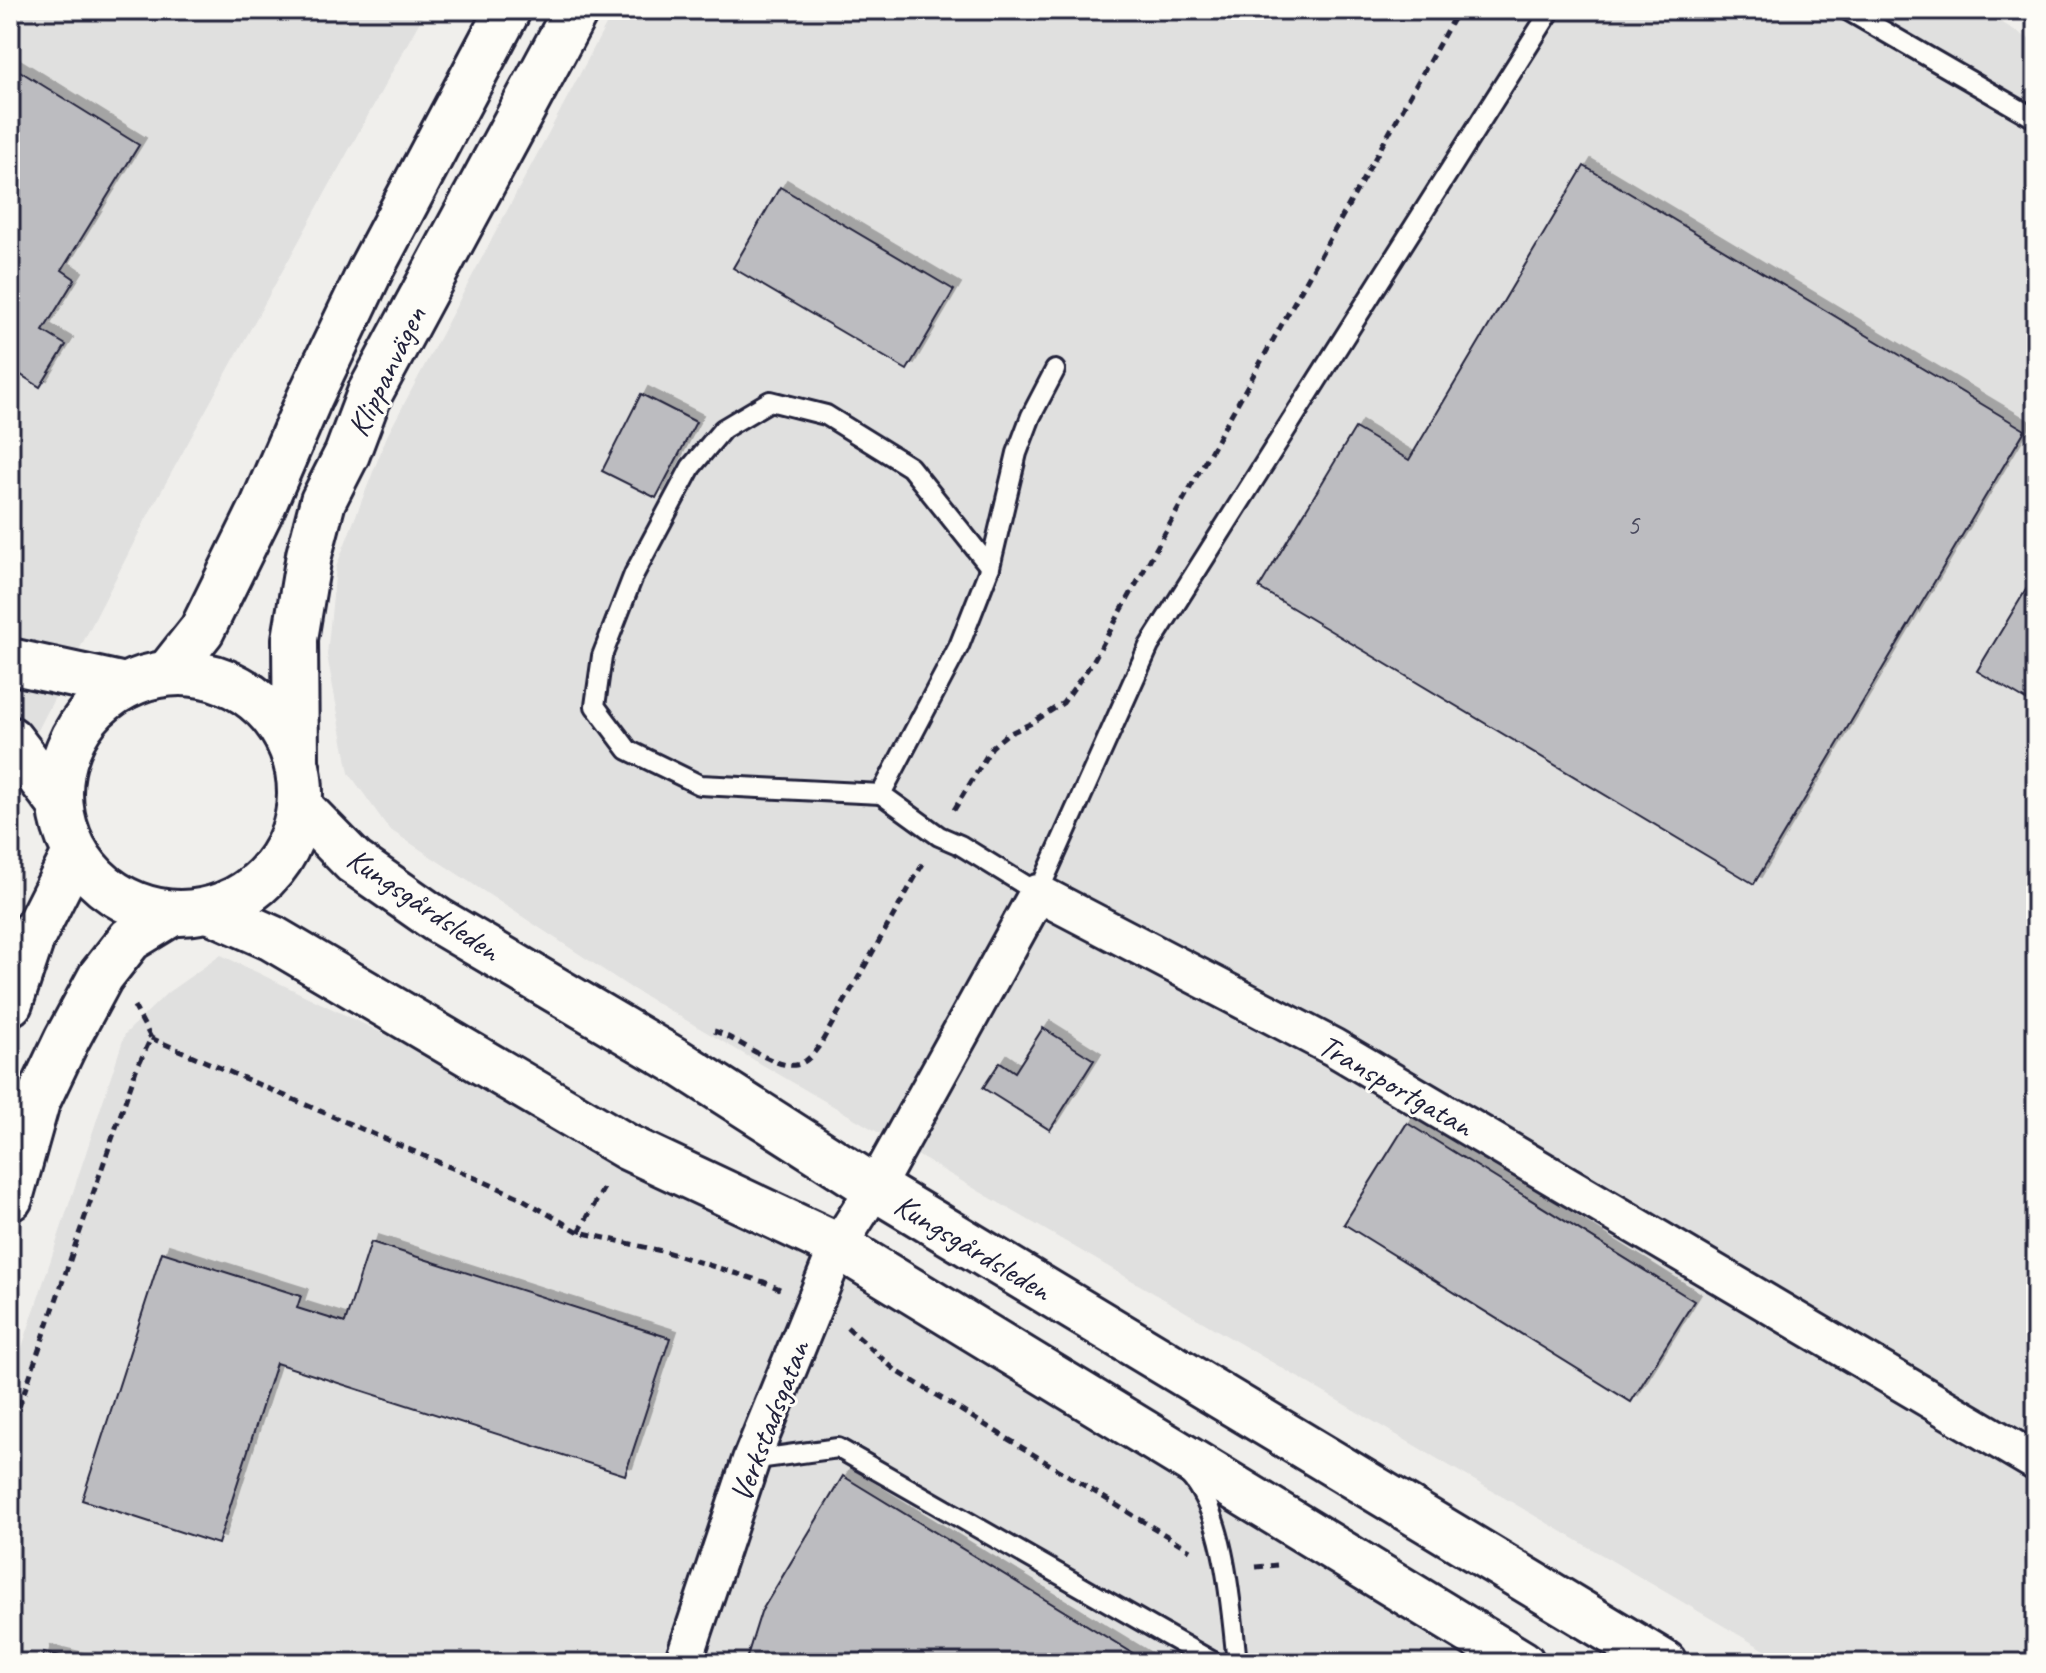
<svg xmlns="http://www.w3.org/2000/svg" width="2046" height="1673" viewBox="0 0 2046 1673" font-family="Caveat,sans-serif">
<defs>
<filter id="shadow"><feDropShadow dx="7" dy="-7" stdDeviation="0" flood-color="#0004"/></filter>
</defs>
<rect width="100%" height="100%" fill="#f0efec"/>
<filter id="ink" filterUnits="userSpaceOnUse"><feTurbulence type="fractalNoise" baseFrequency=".0125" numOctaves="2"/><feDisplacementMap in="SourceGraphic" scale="16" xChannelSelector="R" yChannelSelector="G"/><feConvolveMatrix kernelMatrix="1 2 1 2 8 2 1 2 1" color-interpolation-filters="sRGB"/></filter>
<g filter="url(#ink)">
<!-- built -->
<g fill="#e0e0df">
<polygon points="10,10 426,10 146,519 10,785"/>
<polygon points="614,10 1981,10 2036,43 2036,1663 1787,1663 631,988 389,829 349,773 327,655 336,567 387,436"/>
<polygon points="221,955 841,1255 1513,1663 10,1663 10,1384 125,1034 167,993"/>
</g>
<!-- building -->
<g fill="#bcbcc0" stroke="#22223b" stroke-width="2" filter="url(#shadow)">
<polygon points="10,65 139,145 62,270 75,279 43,331 66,345 40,387 10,368"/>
<polygon points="1584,166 2025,430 1754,884 1259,588 1355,428 1409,460"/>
<polygon points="780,187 954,290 907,370 733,268"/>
<polygon points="641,394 696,422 656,498 602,471"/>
<polygon points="2036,573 2036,706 1977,671"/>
<polygon points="1043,1028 1094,1060 1050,1130 983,1088 1000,1062 1015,1072"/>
<polygon points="1407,1123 1694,1301 1631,1402 1344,1224"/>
<polygon points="371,1242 670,1338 625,1475 276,1363 218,1544 82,1500 162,1252 301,1296 297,1308 345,1323"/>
<polygon points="843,1476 1149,1663 745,1663 761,1612"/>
<polygon points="44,1652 89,1663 41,1663"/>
</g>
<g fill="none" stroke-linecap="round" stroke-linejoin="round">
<defs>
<g id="service">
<polyline points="1847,10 2036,119"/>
<polyline points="1055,370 1031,416 1017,453 990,567 959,646 881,794 939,836 960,845 1038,893 1149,646 1551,10"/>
<polyline points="881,794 700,785 628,750 595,706 602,656 634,574 691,467 723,429 770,401 826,415 910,467 990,567"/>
<polyline points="751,1460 838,1448 1215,1663"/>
<path d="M1189 1475C1226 1516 1231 1609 1237 1663"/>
</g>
<polyline id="minor" points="683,1663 751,1460 838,1246 875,1188 1038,893 1333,1047 2036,1462"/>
<g id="secondary">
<polyline points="10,661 125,686"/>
<circle cx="180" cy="793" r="120"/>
<polyline points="10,739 60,804"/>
<polyline points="300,807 354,862 437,920 678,1062 875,1188 1664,1663"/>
<polyline points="209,910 272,938 627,1147 838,1246 1522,1663"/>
<polyline points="10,1003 32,938 75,853"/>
<polyline points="10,1198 37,1102 67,1039 101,976 130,939 171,914"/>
</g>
<g id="primary">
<polyline points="168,673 202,630 263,506 310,397 372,267 508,10"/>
<polyline points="296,761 295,639 309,555 323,501 347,454 370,393 576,10"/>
</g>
</defs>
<!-- service casing -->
<use href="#service" stroke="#22223b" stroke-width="24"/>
<!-- minor casing -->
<use href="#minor" stroke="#22223b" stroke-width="42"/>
<!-- secondary casing -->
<use href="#secondary" stroke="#22223b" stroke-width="50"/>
<!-- primary casing -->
<use href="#primary" stroke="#22223b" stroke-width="50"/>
<!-- path -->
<g stroke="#22223b" stroke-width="5" stroke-dasharray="8 6" stroke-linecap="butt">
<polyline points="2015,10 2036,22"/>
<polyline points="954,810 992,747 1006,735 1032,723 1063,703 1092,663 1458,10"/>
<polyline points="10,875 15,859 18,822"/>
<path d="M714 1031C736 1037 774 1069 796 1065 807 1063 814 1053 820 1045L925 860"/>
<polyline points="151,1038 517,1196 579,1232 666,1252 764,1282 780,1289"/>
<polyline points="579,1232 606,1184"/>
<polyline points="847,1327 895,1370 1190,1550"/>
<polyline points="10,1433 136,1070 151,1038 134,1006"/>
<polyline points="1256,1567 1277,1565"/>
</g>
<!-- service -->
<use href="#service" stroke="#fdfcf7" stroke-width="18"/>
<!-- minor -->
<use href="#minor" stroke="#fdfcf7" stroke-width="36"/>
<!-- secondary -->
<use href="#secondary" stroke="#fdfcf7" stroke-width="44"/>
<!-- primary -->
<use href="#primary" stroke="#fdfcf7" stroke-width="44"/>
</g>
</g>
<g text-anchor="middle" stroke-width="6" stroke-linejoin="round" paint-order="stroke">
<!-- number labels -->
<g font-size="28" fill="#48485c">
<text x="1633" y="534">5</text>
</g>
<!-- street labels -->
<g font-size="32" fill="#22223b" stroke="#fdfcf7">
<text transform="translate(386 371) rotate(-64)" y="11">Klippanvägen</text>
<text transform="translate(424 904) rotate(34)" y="11">Kungsgårdsleden</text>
<text transform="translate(1396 1085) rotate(30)" y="11">Transportgatan</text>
<text transform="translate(973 1247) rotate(31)" y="11">Kungsgårdsleden</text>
<text transform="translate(769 1421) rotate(-69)" y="11">Verkstadsgatan</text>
</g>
</g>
<!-- margin -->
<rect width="2046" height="1673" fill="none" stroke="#fdfcf7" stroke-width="40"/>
<rect x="20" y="20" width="2006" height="1633" fill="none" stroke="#22223b" stroke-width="3" filter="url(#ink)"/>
</svg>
